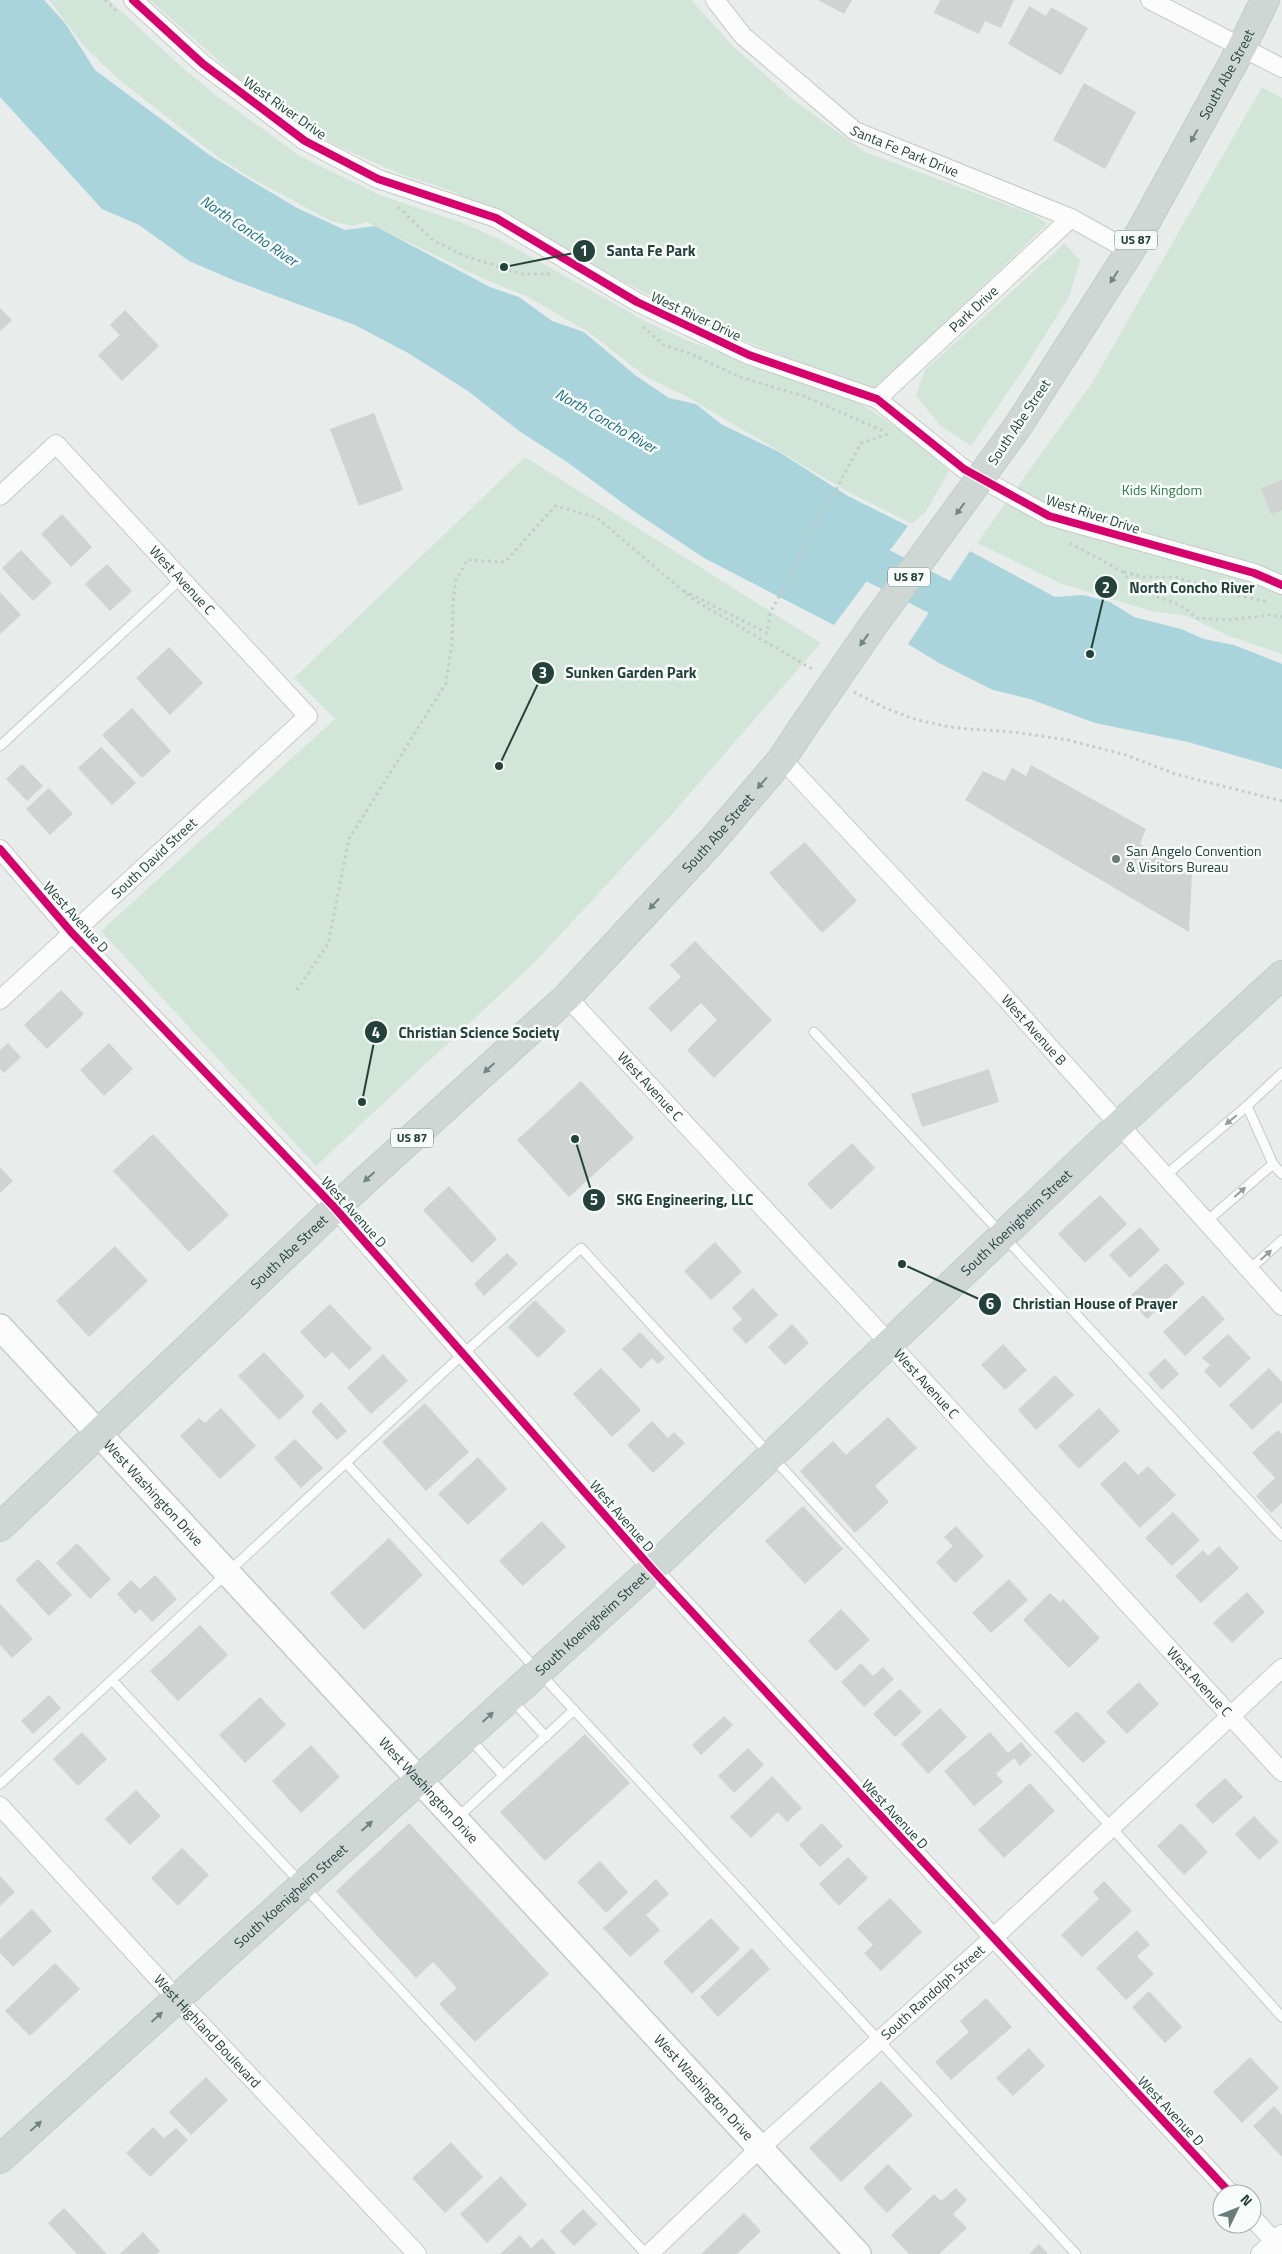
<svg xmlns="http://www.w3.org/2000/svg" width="1282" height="2254" viewBox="0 0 1282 2254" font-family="'Titillium Web',sans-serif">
<rect width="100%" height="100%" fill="#e8edeb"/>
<!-- green -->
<g fill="#d1e6d8">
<polygon points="49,0 109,0 184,69 217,96 300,156 382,196 463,223 499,239 647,322 691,342 855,400 911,437 949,471 926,511 912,524 848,492 684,395 646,377 590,333 528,297 484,279 367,222 352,226 331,221 244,174 218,157 117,78 84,46"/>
<polygon points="150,0 691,0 733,46 791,98 865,152 1034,215 1047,224 875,389 838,379 726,333 647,294 452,191 400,174 333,144 237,77"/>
<polygon points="1262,87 1282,98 1282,654 1229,636 1187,616 1151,611 1062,584 977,543 1092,383"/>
<polygon points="1065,243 1080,261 1069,297 1025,367 971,446 940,425 916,396 925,370"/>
<polygon points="525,457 821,643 673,813 535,962 316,1166 101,931 335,719 294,678"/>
</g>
<!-- water -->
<g fill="#a9d4db">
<polygon points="0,0 44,0 65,23 95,70 208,154 245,177 297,208 345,230 375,226 490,287 519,297 552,321 584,332 635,375 669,398 696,404 721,424 779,452 848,496 908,526 834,625 704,558 635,512 567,462 519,431 468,391 408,353 355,325 238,282 189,261 139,225 102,209 0,97"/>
<polygon points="970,551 1055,597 1083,595 1110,602 1134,617 1181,629 1204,639 1234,645 1282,664 1282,769 1188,742 1095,723 1030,699 993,690 939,663 908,644"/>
</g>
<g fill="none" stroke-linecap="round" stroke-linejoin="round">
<!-- river -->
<polyline stroke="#a9d4db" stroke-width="38" points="833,543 985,620"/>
</g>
<!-- building -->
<g fill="#cfd4d2">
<polygon points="818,0 852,0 844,14"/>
<polygon points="940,0 1014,0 1001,28 985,21 979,34 934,13"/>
<polygon points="1029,6 1046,16 1051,7 1088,28 1061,75 1008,44"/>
<polygon points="1084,83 1136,112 1105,169 1053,140"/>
<polygon points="0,308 12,320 0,331"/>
<polygon points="125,310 159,346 122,381 98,355 120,335 110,325"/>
<polygon points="374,413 403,490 359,506 330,429"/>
<polygon points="1282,480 1282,510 1271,514 1261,488"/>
<polygon points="62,514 92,547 71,567 41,534"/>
<polygon points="21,550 52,583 33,601 2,568"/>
<polygon points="107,564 132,591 110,611 85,584"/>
<polygon points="0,592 21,615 0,634"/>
<polygon points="169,647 203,683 170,715 136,678"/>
<polygon points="132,708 171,751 142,778 102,735"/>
<polygon points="101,747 136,783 112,805 78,768"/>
<polygon points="22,764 43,786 27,801 6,779"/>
<polygon points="1031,765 1146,829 1140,844 1192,874 1189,932 965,800 983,771 1005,781 1012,768 1026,776"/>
<polygon points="49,788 73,814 50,835 26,809"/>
<polygon points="805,842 857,901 822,933 769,873"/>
<polygon points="695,941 772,1020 714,1078 687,1050 717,1020 701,1003 671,1032 648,1008 681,977 670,965"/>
<polygon points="61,990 84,1014 47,1049 24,1025"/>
<polygon points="8,1043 21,1057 4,1073 0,1069 0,1050"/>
<polygon points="109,1043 133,1069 104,1096 80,1070"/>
<polygon points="989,1069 999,1102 922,1127 911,1094"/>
<polygon points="581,1081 634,1138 569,1197 517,1140"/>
<polygon points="153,1134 229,1215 189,1252 113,1171"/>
<polygon points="852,1143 875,1168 831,1210 807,1184"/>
<polygon points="0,1167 13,1181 0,1193"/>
<polygon points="449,1186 497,1239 472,1263 423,1210"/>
<polygon points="1100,1195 1127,1224 1085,1263 1058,1234"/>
<polygon points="1140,1227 1160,1250 1130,1278 1109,1255"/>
<polygon points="715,1242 742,1272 711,1300 684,1271"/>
<polygon points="115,1246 148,1281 89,1337 56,1301"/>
<polygon points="507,1253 518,1264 484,1296 474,1284"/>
<polygon points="1166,1263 1185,1283 1147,1319 1128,1298"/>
<polygon points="753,1288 778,1315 746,1344 732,1329 742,1319 732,1308"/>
<polygon points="1203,1295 1225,1319 1185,1356 1163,1332"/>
<polygon points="535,1300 566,1331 538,1358 508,1327"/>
<polygon points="330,1304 372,1349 349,1370 332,1352 325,1359 300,1332"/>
<polygon points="792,1324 809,1343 785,1365 768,1347"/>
<polygon points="640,1332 665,1358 658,1364 652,1358 641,1369 622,1349"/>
<polygon points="1228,1334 1251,1358 1220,1388 1204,1371 1210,1365 1202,1358"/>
<polygon points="1003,1344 1027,1370 1005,1390 981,1365"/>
<polygon points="264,1352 305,1396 279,1420 238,1376"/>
<polygon points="383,1354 408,1381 371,1414 347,1388"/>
<polygon points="1165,1358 1179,1374 1162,1390 1148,1374"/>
<polygon points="601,1368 641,1410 612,1437 573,1394"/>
<polygon points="1269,1368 1282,1382 1282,1402 1252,1430 1229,1405"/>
<polygon points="1055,1375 1074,1395 1036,1430 1018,1410"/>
<polygon points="321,1402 347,1431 337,1440 311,1412"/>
<polygon points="425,1403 469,1452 426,1491 382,1442"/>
<polygon points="221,1408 256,1446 220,1479 180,1436 199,1418 205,1423"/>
<polygon points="1099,1408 1120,1431 1079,1469 1058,1446"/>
<polygon points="888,1417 917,1448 875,1486 889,1502 855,1533 800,1471 833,1441 846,1455"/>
<polygon points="652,1421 668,1438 674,1432 685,1443 653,1473 627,1445"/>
<polygon points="1278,1430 1282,1434 1282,1503 1271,1513 1256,1496 1275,1478 1252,1453"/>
<polygon points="295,1439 323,1468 301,1488 274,1458"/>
<polygon points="478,1457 507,1489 468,1525 438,1494"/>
<polygon points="1125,1461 1138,1475 1148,1466 1176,1495 1140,1528 1100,1484"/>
<polygon points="803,1506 843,1549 805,1584 765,1541"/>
<polygon points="1173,1512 1200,1540 1172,1566 1145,1538"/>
<polygon points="542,1521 566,1547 523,1586 499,1561"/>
<polygon points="956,1526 984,1556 955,1583 936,1562 953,1546 944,1537"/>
<polygon points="389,1538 423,1575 364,1630 330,1593"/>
<polygon points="77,1543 111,1579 90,1599 56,1563"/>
<polygon points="1219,1546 1239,1568 1201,1603 1175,1576 1203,1550 1208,1556"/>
<polygon points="38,1559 72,1595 49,1616 15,1580"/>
<polygon points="155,1575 177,1599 152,1622 140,1609 135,1614 117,1594 131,1580 140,1589"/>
<polygon points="1009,1579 1028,1600 991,1633 972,1613"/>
<polygon points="1247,1592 1265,1612 1232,1643 1213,1623"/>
<polygon points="1050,1593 1060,1602 1063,1599 1100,1638 1069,1668 1023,1620"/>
<polygon points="0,1604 33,1639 12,1658 0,1645"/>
<polygon points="841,1609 870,1640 836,1671 808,1641"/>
<polygon points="200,1625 228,1655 178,1701 150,1671"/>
<polygon points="861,1663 873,1676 883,1667 894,1679 864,1707 841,1682"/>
<polygon points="1139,1682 1159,1704 1127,1734 1106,1712"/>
<polygon points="900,1689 922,1712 895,1737 873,1714"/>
<polygon points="49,1695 61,1708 33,1734 21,1721"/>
<polygon points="260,1697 286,1725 245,1763 219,1735"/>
<polygon points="940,1708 967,1737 928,1774 901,1744"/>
<polygon points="1077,1711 1106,1742 1083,1763 1054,1732"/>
<polygon points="724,1716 733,1725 701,1755 692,1745"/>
<polygon points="82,1732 107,1759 78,1786 53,1759"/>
<polygon points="990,1732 1008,1753 1021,1742 1032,1755 1020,1766 1014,1758 996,1774 1003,1782 974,1806 944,1771"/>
<polygon points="585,1734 630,1783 545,1861 500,1812"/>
<polygon points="311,1745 340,1777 301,1813 272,1781"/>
<polygon points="748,1748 764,1765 734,1793 718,1776"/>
<polygon points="772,1776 802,1808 787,1822 778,1812 751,1838 730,1817"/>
<polygon points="1225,1778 1243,1797 1213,1824 1195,1805"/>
<polygon points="1030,1783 1055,1811 1004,1858 978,1830"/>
<polygon points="136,1790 161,1816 130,1845 105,1819"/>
<polygon points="1254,1816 1279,1842 1259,1860 1235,1834"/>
<polygon points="409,1823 549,1974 475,2042 439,2004 457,1988 433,1962 416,1978 336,1891"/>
<polygon points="822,1823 843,1846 820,1867 799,1845"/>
<polygon points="1181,1823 1208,1852 1184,1875 1157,1846"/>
<polygon points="182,1848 209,1875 178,1906 151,1878"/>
<polygon points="848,1857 868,1878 839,1906 819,1884"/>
<polygon points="600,1861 628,1892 606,1913 577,1882"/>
<polygon points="0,1876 15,1892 0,1906"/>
<polygon points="656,1879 669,1894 646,1915 660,1930 630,1957 603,1928"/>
<polygon points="1104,1881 1132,1911 1082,1957 1061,1935 1099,1899 1093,1892"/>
<polygon points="890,1898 922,1932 881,1971 864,1953 873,1945 857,1928"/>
<polygon points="32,1909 52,1931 13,1967 0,1953 0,1939"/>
<polygon points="711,1918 740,1949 692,1994 663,1962"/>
<polygon points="1137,1930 1150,1945 1137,1956 1154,1974 1126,2000 1096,1968"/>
<polygon points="752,1948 770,1969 718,2017 700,1997"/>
<polygon points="55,1963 80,1989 30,2036 5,2011"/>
<polygon points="1149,1991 1182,2027 1165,2043 1132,2007"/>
<polygon points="986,1998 1012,2027 951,2080 935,2062 969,2032 960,2021"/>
<polygon points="1029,2048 1045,2066 1013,2096 996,2078"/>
<polygon points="1250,2057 1279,2088 1242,2123 1213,2092"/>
<polygon points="206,2077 228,2100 191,2135 169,2112"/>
<polygon points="881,2081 913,2115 841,2182 809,2148"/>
<polygon points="1274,2106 1282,2115 1282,2157 1253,2126"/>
<polygon points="153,2127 164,2138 176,2128 188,2140 150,2177 126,2153"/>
<polygon points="451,2142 483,2177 445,2213 412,2178"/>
<polygon points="888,2164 912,2189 887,2213 863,2188"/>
<polygon points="501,2176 527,2205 487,2243 460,2214"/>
<polygon points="956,2188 967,2200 953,2214 967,2228 939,2254 909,2254 891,2235 934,2194 941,2201"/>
<polygon points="64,2208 107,2254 77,2254 48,2223"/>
<polygon points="583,2209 597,2224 574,2246 560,2231"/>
<polygon points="744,2213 761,2231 737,2254 701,2254"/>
<polygon points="143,2232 160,2251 157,2254 120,2254"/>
<polygon points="520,2235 531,2248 542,2238 556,2254 500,2254"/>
<polygon points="1039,2244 1048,2254 1029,2254"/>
</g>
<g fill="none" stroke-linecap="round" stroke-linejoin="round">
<defs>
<g id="lane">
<polyline points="0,746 181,579"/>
<polyline points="814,1032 1282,1536"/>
<polyline points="1247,1106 1282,1073"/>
<polyline points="1166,1175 1247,1106 1273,1164 1282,1174"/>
<polyline points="1207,1221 1273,1164"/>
<polyline points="1250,1269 1282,1240"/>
<polyline points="346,1463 1076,2254"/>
<polyline points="112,1680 646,2254"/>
<polyline points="512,1700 546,1737"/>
<polyline points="470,1739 503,1775"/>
<polyline points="0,1784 463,1354 581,1248 1111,1827 1282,2017"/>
<polyline points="456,1819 574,1710"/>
</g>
<g id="street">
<polyline points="133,0 203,64 305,141 378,179 496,218 637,302 749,355 877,399 964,469 1049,516 1254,573 1282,585"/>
<path id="s1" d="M715 0 743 36 855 131 1071 218 1130 251"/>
<polyline points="1150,0 1282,68"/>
<path id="s2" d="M877 399 1071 218"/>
<path id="s3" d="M0 496 56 444 308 716 0 1000"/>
<path id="s4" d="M782 759 991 982 1282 1306"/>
<polyline points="0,849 72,933 335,1208 652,1569 1231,2194"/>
<path id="s5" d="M567 997 889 1343 1282 1772"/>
<path id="s6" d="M0 1806 177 1999 417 2254"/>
<polyline points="1252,2217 1282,2250"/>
<path id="s7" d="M649 2254 760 2148 993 1938 1282 1668"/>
<polyline points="1260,2254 1282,2234"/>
</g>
<g id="secondary">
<path id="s8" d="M0 1327 858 2254"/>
</g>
<g id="primary">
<path id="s9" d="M1018 426 1130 251 1242 47 1265 0"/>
<path id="s10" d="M0 1527 335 1208 567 997 711 842 782 759 801 730"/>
<path id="s11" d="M0 2159 652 1569 1120 1124 1282 975"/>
</g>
</defs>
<!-- lane casing -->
<use href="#lane" stroke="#c5cac8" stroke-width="11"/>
<!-- street casing -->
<use href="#street" stroke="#c5cac8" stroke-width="20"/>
<!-- secondary casing -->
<use href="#secondary" stroke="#c3cbc8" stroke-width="28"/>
<!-- primary casing -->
<use href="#primary" stroke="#c3ccc9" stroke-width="30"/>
<!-- path -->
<g stroke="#c3ccca" stroke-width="3" stroke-dasharray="2.5 4" stroke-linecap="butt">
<polyline points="105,0 116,11"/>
<polyline points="398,207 434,241 465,256 522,274 552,274"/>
<polyline points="643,327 664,345 689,353 740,377 806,397 886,432"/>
<polyline points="1070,543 1123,572 1136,589 1180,605 1197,618 1227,620 1271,615 1282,617"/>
<polyline points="1124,572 1144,577 1175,577 1230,594 1269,602"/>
<polyline points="684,591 767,633 770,613 861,443 888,434"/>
<polyline points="854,692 885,708 917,720 956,728 1014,732 1068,740 1126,755 1175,774 1282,801"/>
<polyline points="297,990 328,944 349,839 446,683 452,643 453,602 456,580 467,560 505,562 555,506 596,517 694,600 814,670"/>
</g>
<!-- lane -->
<use href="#lane" stroke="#fcfcfc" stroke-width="9"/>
<!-- street -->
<use href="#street" stroke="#fcfcfc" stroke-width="18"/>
<!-- secondary -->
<use href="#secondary" stroke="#fcfcfc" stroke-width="25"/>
<!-- primary -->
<use href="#primary" stroke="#cfd7d5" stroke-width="28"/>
<defs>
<polyline id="primary-bridge" points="801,730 872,627 1018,426"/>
</defs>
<!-- primary-bridge casing -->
<use href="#primary-bridge" stroke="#c3ccc9" stroke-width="30" stroke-linecap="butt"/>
<!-- primary-bridge -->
<use href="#primary-bridge" stroke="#cfd7d5" stroke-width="28"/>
<defs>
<g id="cycleway">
<polyline points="133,0 203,64 305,141 378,179 496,218 637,302 749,355 877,399 964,469 1049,516 1254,573 1282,585"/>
<polyline points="0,849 72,933 335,1208 652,1569 1231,2194"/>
</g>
</defs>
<!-- cycleway casing -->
<use href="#cycleway" stroke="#f7fbf9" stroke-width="11"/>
<!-- cycleway -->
<use href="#cycleway" stroke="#d6006c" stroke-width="8"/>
</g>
<!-- one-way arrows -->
<defs><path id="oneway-solid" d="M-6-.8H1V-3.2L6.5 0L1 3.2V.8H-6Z" transform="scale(1.25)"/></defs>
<g fill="#718580">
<use href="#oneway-solid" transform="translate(1194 136) rotate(119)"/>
<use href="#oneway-solid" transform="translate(1114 277) rotate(123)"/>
<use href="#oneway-solid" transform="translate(960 509) rotate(126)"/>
<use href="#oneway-solid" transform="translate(864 640) rotate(125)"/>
<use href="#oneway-solid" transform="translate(762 783) rotate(131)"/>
<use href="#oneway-solid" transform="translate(654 904) rotate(133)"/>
<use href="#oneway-solid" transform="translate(489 1068) rotate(138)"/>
<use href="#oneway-solid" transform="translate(369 1177) rotate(138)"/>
<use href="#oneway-solid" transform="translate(488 1717) rotate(-42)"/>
<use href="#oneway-solid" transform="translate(367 1826) rotate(-42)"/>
<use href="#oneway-solid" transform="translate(157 2017) rotate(-42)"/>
<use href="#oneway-solid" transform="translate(36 2126) rotate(-42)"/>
</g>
<g fill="#909f9b">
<use href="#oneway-solid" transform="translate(1231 1120) rotate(140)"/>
<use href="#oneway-solid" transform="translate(1240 1192) rotate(-41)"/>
<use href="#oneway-solid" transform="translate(1266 1255) rotate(-42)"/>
</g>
<!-- markers -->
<circle fill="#697e78" stroke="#f7fbf9" stroke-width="2" cx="1116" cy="859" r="5"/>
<g text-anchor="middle" stroke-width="5" stroke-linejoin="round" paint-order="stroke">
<!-- shield labels -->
<g fill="#f7fbf9" stroke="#637a73" stroke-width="1">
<rect x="1115" y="230.5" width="42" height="19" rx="4"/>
<rect x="888" y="567.5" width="42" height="19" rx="4"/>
<rect x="391" y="1128.5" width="42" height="19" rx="4"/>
</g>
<g font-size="12" font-weight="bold" fill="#24423a">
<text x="1136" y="244">US 87</text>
<text x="909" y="581">US 87</text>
<text x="412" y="1142">US 87</text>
</g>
<!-- street labels -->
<g font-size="14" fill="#24423a" stroke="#f7fbf9">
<text dy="5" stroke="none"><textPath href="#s9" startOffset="409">South Abe Street</textPath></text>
<text transform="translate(285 108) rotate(35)" y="5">West River Drive</text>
<text dy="5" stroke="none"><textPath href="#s1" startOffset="246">Santa Fe Park Drive</textPath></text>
<text dy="5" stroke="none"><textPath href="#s2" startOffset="132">Park Drive</textPath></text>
<text transform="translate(696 316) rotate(25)" y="5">West River Drive</text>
<text transform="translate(1019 422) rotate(-56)" y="5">South Abe Street</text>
<text transform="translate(1093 514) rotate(18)" y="5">West River Drive</text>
<text dy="5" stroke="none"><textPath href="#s3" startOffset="262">West Avenue C</textPath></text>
<text dy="5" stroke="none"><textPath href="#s10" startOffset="999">South Abe Street</textPath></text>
<text transform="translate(154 858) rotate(-43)" y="5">South David Street</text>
<text transform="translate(76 917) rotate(48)" y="5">West Avenue D</text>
<text dy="5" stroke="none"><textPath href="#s4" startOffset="370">West Avenue B</textPath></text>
<text dy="5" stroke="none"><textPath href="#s5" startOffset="122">West Avenue C</textPath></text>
<text transform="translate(354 1212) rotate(48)" y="5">West Avenue D</text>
<text dy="5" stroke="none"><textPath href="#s11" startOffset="1382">South Koenigheim Street</textPath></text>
<text dy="5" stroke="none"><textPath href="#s10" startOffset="399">South Abe Street</textPath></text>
<text dy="5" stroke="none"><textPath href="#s5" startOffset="528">West Avenue C</textPath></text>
<text dy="5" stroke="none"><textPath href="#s8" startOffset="226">West Washington Drive</textPath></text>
<text transform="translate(622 1516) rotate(49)" y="5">West Avenue D</text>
<text dy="5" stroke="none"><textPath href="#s11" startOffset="798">South Koenigheim Street</textPath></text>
<text dy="5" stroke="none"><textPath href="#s5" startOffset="932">West Avenue C</textPath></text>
<text dy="5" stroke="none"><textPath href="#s8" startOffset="631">West Washington Drive</textPath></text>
<text transform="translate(895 1814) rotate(47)" y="5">West Avenue D</text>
<text dy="5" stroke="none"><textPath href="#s11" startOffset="392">South Koenigheim Street</textPath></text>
<text dy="5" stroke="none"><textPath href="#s7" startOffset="386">South Randolph Street</textPath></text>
<text dy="5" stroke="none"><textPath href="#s6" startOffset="306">West Highland Boulevard</textPath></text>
<text dy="5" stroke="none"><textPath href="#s8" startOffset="1036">West Washington Drive</textPath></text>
<text transform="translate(1171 2111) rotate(47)" y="5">West Avenue D</text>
</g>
<!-- park labels -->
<g font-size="14" fill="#2d7a4b" stroke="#f7fbf9">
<text x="1162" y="495">Kids Kingdom</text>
</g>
<!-- poi labels -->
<g font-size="14" fill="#24423a" stroke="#f7fbf9" text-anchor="start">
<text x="1126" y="856">San Angelo Convention<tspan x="1126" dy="16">&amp; Visitors Bureau</tspan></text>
</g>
<!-- water labels -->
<g font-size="15" font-style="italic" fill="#1c6f80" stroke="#f7fbf9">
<text transform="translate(249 231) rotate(34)" y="5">North Concho River</text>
<text transform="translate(606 421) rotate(30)" y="5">North Concho River</text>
</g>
</g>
<!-- callouts -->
<path fill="none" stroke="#24423a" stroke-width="2" d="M504 267L584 251M1090 654L1106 587M499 766L543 673M362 1102L376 1032M575 1139L594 1200M902 1264L990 1304"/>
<g fill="#24423a" stroke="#f7fbf9" stroke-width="2">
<circle cx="504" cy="267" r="5"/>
<circle cx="1090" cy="654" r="5"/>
<circle cx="499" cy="766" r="5"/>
<circle cx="362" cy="1102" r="5"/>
<circle cx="575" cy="1139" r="5"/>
<circle cx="902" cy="1264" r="5"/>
<circle cx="584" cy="251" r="12"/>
<circle cx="1106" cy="587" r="12"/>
<circle cx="543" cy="673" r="12"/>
<circle cx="376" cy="1032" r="12"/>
<circle cx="594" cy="1200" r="12"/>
<circle cx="990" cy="1304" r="12"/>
</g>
<g font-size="15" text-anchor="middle" font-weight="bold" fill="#fff">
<text x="584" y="256">1</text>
<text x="1106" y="593">2</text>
<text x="543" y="678">3</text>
<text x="376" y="1038">4</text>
<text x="594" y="1205">5</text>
<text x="990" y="1309">6</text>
</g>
<g font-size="15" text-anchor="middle" font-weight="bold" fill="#24423a" stroke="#f7fbf9" stroke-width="5" stroke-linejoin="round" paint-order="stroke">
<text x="651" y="256">Santa Fe Park</text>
<text x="1192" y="593">North Concho River</text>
<text x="631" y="678">Sunken Garden Park</text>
<text x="479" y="1038">Christian Science Society</text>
<text x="685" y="1205">SKG Engineering, LLC</text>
<text x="1095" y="1309">Christian House of Prayer</text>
</g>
<!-- north arrow -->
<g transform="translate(1237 2209) rotate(47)"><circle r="24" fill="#f7fbf9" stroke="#a3b1ad"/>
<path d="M0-4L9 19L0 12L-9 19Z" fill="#697e78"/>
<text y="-8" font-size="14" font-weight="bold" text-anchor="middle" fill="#24423a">N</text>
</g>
</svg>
